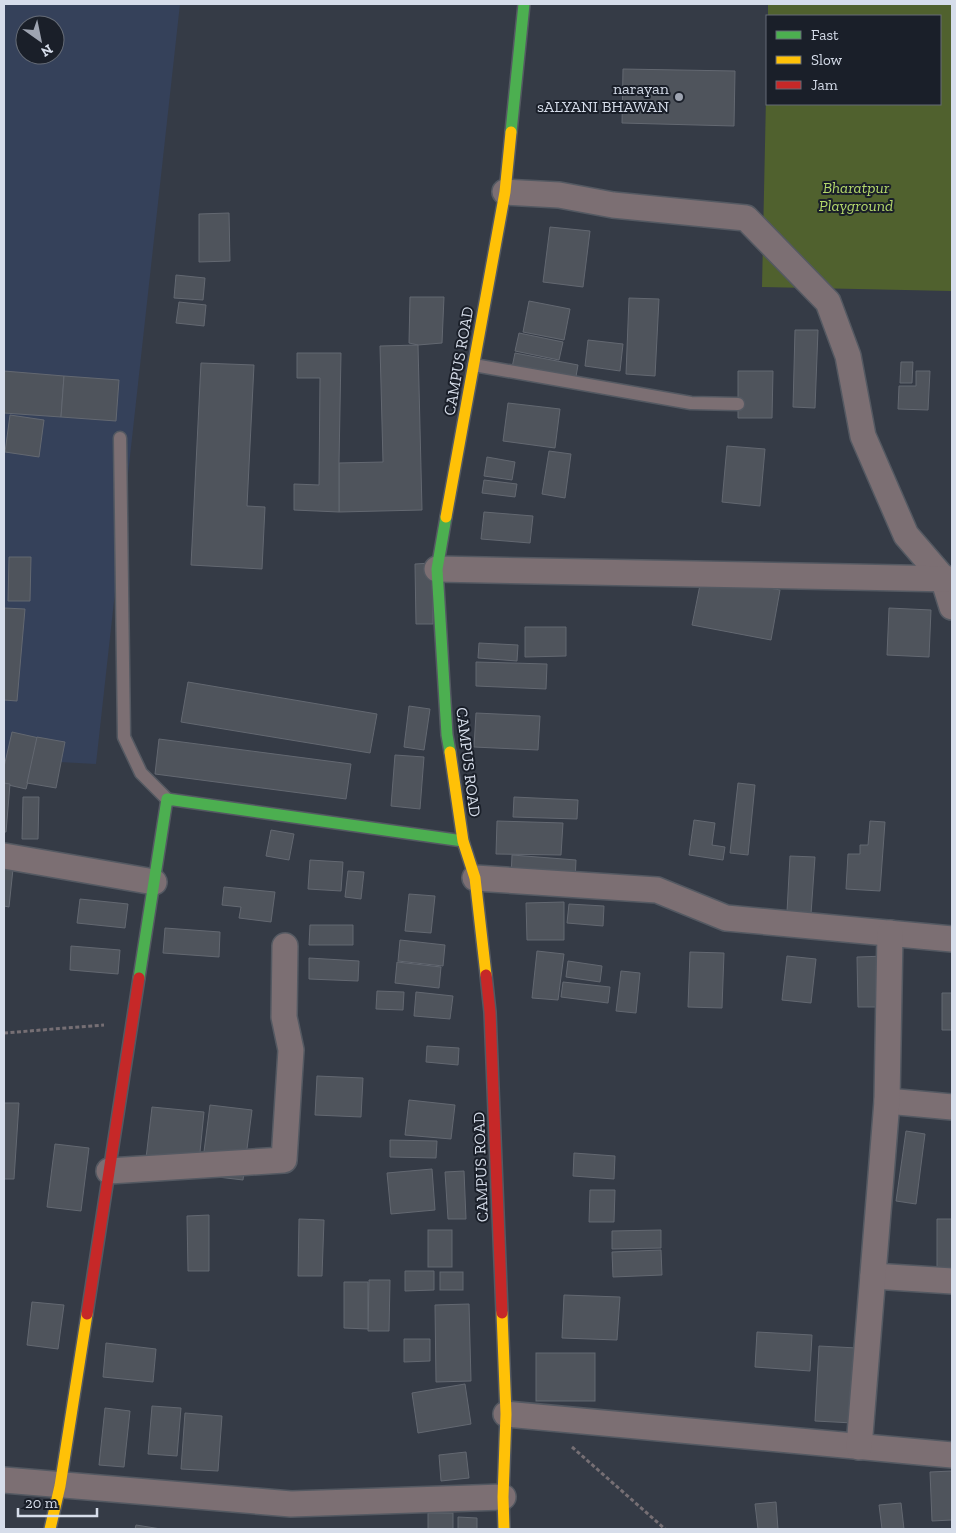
<svg xmlns="http://www.w3.org/2000/svg" width="956" height="1533" viewBox="0 0 956 1533" font-family="'Zilla Slab',serif">
<rect width="100%" height="100%" fill="#353b46"/>
<!-- built -->
<path fill="#35415a" fill-rule="evenodd" d="M4 4H180L96 764 4 759ZM25 25H55V55H25Z"/>
<!-- green -->
<polygon fill="#50612e" points="768,4 952,4 952,291 762,287 767,50 767,104 940,104 940,16 768,16"/>
<!-- building -->
<g fill="#4f545c" stroke="#636871">
<polygon points="623,69 735,71 734,126 622,123"/>
<polygon points="229,213 230,261 199,262 199,214"/>
<polygon points="550,227 590,231 583,287 543,282"/>
<polygon points="176,275 205,278 203,300 174,298"/>
<polygon points="410,297 444,297 442,343 418,345 409,343"/>
<polygon points="629,298 659,299 655,376 626,374"/>
<polygon points="529,301 570,309 564,340 523,332"/>
<polygon points="179,302 206,305 204,326 176,323"/>
<polygon points="795,330 818,330 815,408 793,407"/>
<polygon points="519,333 563,342 559,360 515,351"/>
<polygon points="588,340 623,344 620,371 585,366"/>
<polygon points="418,345 422,510 339,512 339,463 383,462 380,346"/>
<polygon points="297,353 341,353 339,463 339,512 294,510 294,484 319,485 320,378 297,378"/>
<polygon points="515,353 578,365 574,388 510,377"/>
<polygon points="901,362 913,362 912,383 900,383"/>
<polygon points="201,363 254,365 247,506 265,507 262,569 191,565"/>
<polygon points="4,371 64,376 61,417 4,413"/>
<polygon points="738,371 773,371 772,418 738,418"/>
<polygon points="916,371 930,371 928,410 898,409 899,386 916,386"/>
<polygon points="64,376 119,380 116,421 61,417"/>
<polygon points="508,403 560,409 555,448 503,441"/>
<polygon points="10,415 44,420 39,457 5,452"/>
<polygon points="727,446 765,449 760,506 722,502"/>
<polygon points="549,451 571,454 565,498 542,494"/>
<polygon points="487,457 515,462 512,480 484,476"/>
<polygon points="484,480 517,484 515,497 482,493"/>
<polygon points="484,512 533,516 530,543 481,539"/>
<polygon points="9,557 31,557 30,601 8,601"/>
<polygon points="432,563 433,624 416,624 415,564"/>
<polygon points="702,575 780,590 771,640 692,625"/>
<polygon points="4,608 25,609 17,701 4,700"/>
<polygon points="889,608 931,610 929,657 887,655"/>
<polygon points="525,627 566,627 566,656 525,657"/>
<polygon points="479,643 518,645 517,661 478,658"/>
<polygon points="476,662 547,664 546,689 476,686"/>
<polygon points="188,682 377,714 370,753 181,722"/>
<polygon points="409,706 430,709 424,750 404,747"/>
<polygon points="476,713 540,716 538,750 474,747"/>
<polygon points="12,732 39,738 26,789 4,784 4,767"/>
<polygon points="37,737 65,742 56,788 27,783"/>
<polygon points="159,739 351,764 346,799 155,774"/>
<polygon points="395,755 424,757 420,809 391,806"/>
<polygon points="4,783 10,784 6,832 4,832"/>
<polygon points="738,783 755,785 748,855 730,853"/>
<polygon points="23,797 39,797 38,839 22,839"/>
<polygon points="514,797 578,800 577,819 513,817"/>
<polygon points="694,820 715,823 712,845 725,847 723,860 689,855"/>
<polygon points="497,821 563,823 561,855 496,854"/>
<polygon points="870,821 885,822 880,891 846,889 848,854 860,854 860,845 868,845"/>
<polygon points="271,830 294,834 289,860 266,856"/>
<polygon points="512,855 576,860 575,882 511,878"/>
<polygon points="790,856 815,857 811,914 787,912"/>
<polygon points="310,860 343,862 341,891 308,889"/>
<polygon points="4,868 13,869 9,907 4,906"/>
<polygon points="348,871 364,872 361,899 345,897"/>
<polygon points="224,887 275,892 271,922 239,918 241,907 222,905"/>
<polygon points="409,894 435,896 431,933 405,931"/>
<polygon points="80,899 128,904 125,928 77,923"/>
<polygon points="564,902 564,940 527,940 526,903"/>
<polygon points="569,904 604,906 603,926 567,923"/>
<polygon points="310,925 353,925 353,945 309,945"/>
<polygon points="165,928 220,932 219,957 163,953"/>
<polygon points="400,940 445,945 443,966 398,961"/>
<polygon points="71,946 120,950 118,974 70,970"/>
<polygon points="537,951 564,954 558,1000 532,998"/>
<polygon points="690,952 724,953 722,1008 688,1007"/>
<polygon points="787,956 816,959 811,1003 782,1000"/>
<polygon points="886,956 886,1007 858,1007 857,957"/>
<polygon points="309,958 359,961 358,981 309,979"/>
<polygon points="568,961 602,966 600,982 566,977"/>
<polygon points="397,962 441,967 439,988 395,983"/>
<polygon points="621,971 640,973 636,1013 616,1011"/>
<polygon points="563,982 610,987 608,1003 561,997"/>
<polygon points="952,987 952,1030 942,1030 942,993 952,993"/>
<polygon points="377,991 404,992 403,1010 376,1009"/>
<polygon points="416,992 453,996 450,1019 414,1016"/>
<polygon points="427,1046 459,1048 458,1065 426,1062"/>
<polygon points="317,1076 363,1078 361,1117 315,1115"/>
<polygon points="409,1100 455,1105 451,1139 405,1135"/>
<polygon points="4,1103 19,1103 14,1179 4,1179"/>
<polygon points="210,1105 252,1110 243,1180 201,1175"/>
<polygon points="152,1107 204,1112 198,1172 145,1167"/>
<polygon points="906,1131 925,1134 916,1204 896,1201"/>
<polygon points="390,1140 437,1141 436,1158 390,1157"/>
<polygon points="55,1144 89,1148 81,1211 47,1207"/>
<polygon points="574,1153 615,1156 614,1179 573,1176"/>
<polygon points="432,1169 435,1210 391,1214 387,1173"/>
<polygon points="464,1171 466,1219 448,1219 445,1172"/>
<polygon points="590,1190 615,1190 614,1222 589,1222"/>
<polygon points="209,1215 209,1271 188,1271 187,1216"/>
<polygon points="299,1219 324,1220 322,1276 298,1276"/>
<polygon points="937,1219 952,1219 952,1272 937,1273"/>
<rect x="428" y="1230" width="24" height="37"/>
<polygon points="661,1230 661,1248 612,1249 612,1231"/>
<polygon points="661,1250 662,1275 613,1277 612,1252"/>
<polygon points="405,1271 434,1271 434,1290 405,1291"/>
<rect x="440" y="1272" width="23" height="18"/>
<polygon points="369,1280 390,1280 389,1331 368,1331"/>
<polygon points="344,1282 368,1282 368,1329 344,1328"/>
<polygon points="564,1295 620,1297 617,1340 562,1338"/>
<polygon points="32,1302 64,1305 58,1349 27,1345"/>
<polygon points="469,1304 471,1381 436,1382 435,1305"/>
<polygon points="757,1332 812,1335 810,1371 755,1367"/>
<polygon points="404,1339 430,1339 430,1361 404,1362"/>
<polygon points="106,1343 156,1349 153,1382 103,1377"/>
<polygon points="819,1346 857,1348 853,1423 815,1421"/>
<rect x="536" y="1353" width="59" height="48"/>
<polygon points="465,1384 471,1424 418,1433 412,1393"/>
<polygon points="152,1406 181,1408 177,1456 148,1454"/>
<polygon points="105,1408 130,1411 124,1467 99,1465"/>
<polygon points="185,1413 222,1416 218,1471 181,1469"/>
<polygon points="466,1452 469,1478 441,1481 439,1455"/>
<polygon points="952,1471 952,1520 932,1521 930,1472"/>
<polygon points="776,1502 778,1529 758,1529 755,1504"/>
<polygon points="901,1503 904,1529 882,1529 879,1505"/>
<rect x="428" y="1513" width="25" height="16"/>
<polygon points="458,1517 477,1518 477,1529 458,1529"/>
<polygon points="136,1525 161,1529 135,1529"/>
</g>
<g fill="none" stroke-linecap="round" stroke-linejoin="round">
<defs>
<g id="lane">
<polyline points="474,365 691,403 738,404"/>
<polyline points="120,438 124,737 141,773 167,799"/>
</g>
<g id="street">
<polyline points="505,192 559,195 613,205 746,218 828,302 848,356 863,436 906,535 943,578 952,607"/>
<polyline points="437,569 952,579"/>
<polyline points="4,856 154,882"/>
<polyline points="475,878 657,890 726,918 952,939"/>
<polyline points="887,1101 952,1107"/>
<polyline points="109,1171 284,1160 291,1050 284,1017 285,946"/>
<polyline points="873,1276 952,1281"/>
<polyline points="506,1414 952,1455"/>
<polyline points="859,1447 887,1101 890,933"/>
<polyline points="4,1480 291,1504 503,1497"/>
</g>
<g id="fast">
<polyline points="511,132 524,4"/>
<polyline points="446,517 437,569 447,735 450,752"/>
<polyline points="139,978 167,799 463,841"/>
</g>
<g id="slow">
<polyline points="446,517 505,192 511,132"/>
<polyline points="450,752 463,841 475,878 486,975"/>
<polyline points="502,1313 506,1414 503,1497 504,1529"/>
<polyline points="50,1529 60,1486 87,1314"/>
</g>
<g id="jam">
<polyline points="486,975 490,1012 502,1313"/>
<polyline points="87,1314 139,978"/>
</g>
</defs>
<!-- lane casing -->
<use href="#lane" stroke="#545962" stroke-width="15"/>
<!-- street casing -->
<use href="#street" stroke="#545962" stroke-width="28"/>
<!-- fast casing -->
<use href="#fast" stroke="#545962" stroke-width="14"/>
<!-- slow casing -->
<use href="#slow" stroke="#545962" stroke-width="14"/>
<!-- jam casing -->
<use href="#jam" stroke="#545962" stroke-width="14"/>
<!-- path -->
<g stroke="#766f74" stroke-width="3" stroke-dasharray="4 2.5" stroke-linecap="butt">
<polyline points="4,1033 104,1025"/>
<polyline points="572,1447 665,1529"/>
</g>
<!-- lane -->
<use href="#lane" stroke="#7c6f73" stroke-width="12"/>
<!-- street -->
<use href="#street" stroke="#7c6f73" stroke-width="25"/>
<!-- fast -->
<use href="#fast" stroke="#4caf50" stroke-width="11"/>
<!-- slow -->
<use href="#slow" stroke="#ffc107" stroke-width="11"/>
<!-- jam -->
<use href="#jam" stroke="#c62828" stroke-width="11"/>
</g>
<!-- markers -->
<circle fill="#9ea4b1" stroke="#1a1f29" stroke-width="2" cx="679" cy="97" r="5"/>
<g text-anchor="middle" stroke-width="4" stroke-linejoin="round" paint-order="stroke">
<!-- poi labels -->
<g font-size="16" fill="#d6ddea" stroke="#1a1f29" text-anchor="end">
<text x="669" y="94">narayan<tspan x="669" dy="18">sALYANI BHAWAN</tspan></text>
</g>
<!-- park labels -->
<g font-size="16" font-style="italic" fill="#b4d86b" stroke="#1a1f29">
<text x="856" y="193">Bharatpur<tspan x="856" dy="18">Playground</tspan></text>
</g>
<!-- street labels -->
<g font-size="16" fill="#d6ddea" stroke="#1a1f29">
<text transform="translate(458 361) rotate(-80)" y="6">CAMPUS ROAD</text>
<text transform="translate(469 762) rotate(83)" y="6">CAMPUS ROAD</text>
<text transform="translate(480 1167) rotate(-92)" y="6">CAMPUS ROAD</text>
</g>
</g>
<!-- border -->
<rect width="956" height="1533" fill="none" stroke="#d6ddea" stroke-width="10"/>
<!-- legend -->
<rect x="766" y="15" width="175" height="90" fill="#1a1f29" stroke="#656b76"/>
<rect x="776" y="31" width="25" height="8" fill="#4caf50" stroke="#656b76"/>
<text x="811" y="40" font-size="15" fill="#d6ddea">Fast</text>
<rect x="776" y="56" width="25" height="8" fill="#ffc107" stroke="#656b76"/>
<text x="811" y="65" font-size="15" fill="#d6ddea">Slow</text>
<rect x="776" y="81" width="25" height="8" fill="#c62828" stroke="#656b76"/>
<text x="811" y="90" font-size="15" fill="#d6ddea">Jam</text>
<!-- north arrow -->
<g transform="translate(40 40) rotate(147)"><circle r="24" fill="#1a1f29" stroke="#656b76"/>
<path d="M0-4L9 19L0 12L-9 19Z" fill="#9ea4b1"/>
<text y="-8" font-size="14" font-weight="bold" text-anchor="middle" fill="#d6ddea">N</text>
</g>
<!-- scale -->
<path d="M18 1508v8h79v-8" fill="none" stroke="#d6ddea" stroke-width="2.5"/>
<text x="25" y="1508" font-size="15" fill="#d6ddea" stroke="#1a1f29" stroke-width="4" paint-order="stroke">20 m</text>
</svg>
